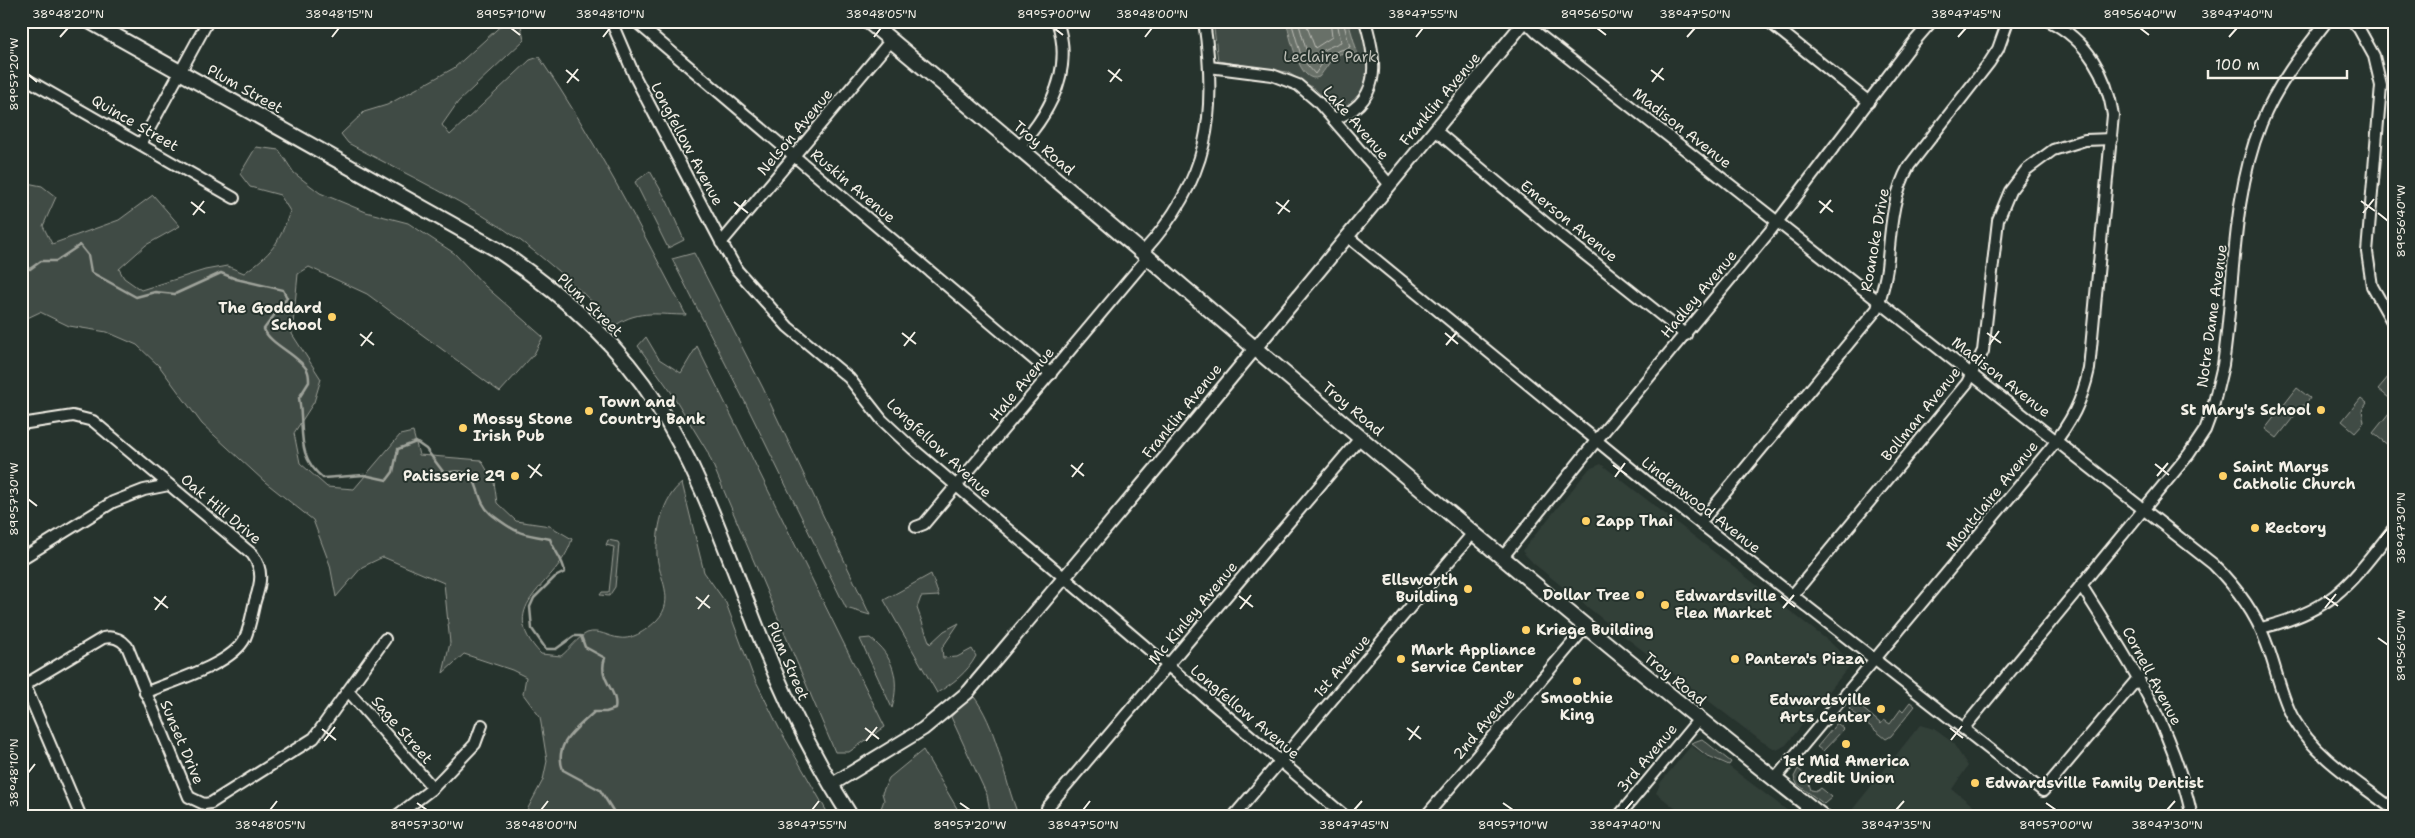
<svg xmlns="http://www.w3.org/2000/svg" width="2415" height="838" viewBox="0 0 2415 838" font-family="'Shantell Sans',sans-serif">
<rect width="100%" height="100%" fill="#26332d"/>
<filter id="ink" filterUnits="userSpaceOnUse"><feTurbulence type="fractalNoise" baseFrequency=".02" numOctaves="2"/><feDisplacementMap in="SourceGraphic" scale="10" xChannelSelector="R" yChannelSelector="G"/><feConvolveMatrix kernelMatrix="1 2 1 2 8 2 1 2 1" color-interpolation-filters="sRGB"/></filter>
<g filter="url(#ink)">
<!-- built -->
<g fill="#333f39">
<polygon points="1601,464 1831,643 1852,663 1786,745 1777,750 1761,741 1616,630 1533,563 1522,551 1589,469"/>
<polygon points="1920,725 1934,729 1952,742 1968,766 1952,789 1987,817 1853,817 1852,810"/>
<polygon points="1691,746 1711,760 1727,765 1796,817 1686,817 1656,793 1661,782"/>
</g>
<!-- green -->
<g fill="#414b45" stroke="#9a9e96">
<path d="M506 21H520L524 40 458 102 442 125 450 135 530 60 539 57C595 139 640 227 686 315 660 315 639 309 616 325 586 295 555 267 521 241 471 204 403 173 348 143L341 134 364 112 387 105 454 68Z"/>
<path d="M1213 21H1362C1366 50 1383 110 1336 111L1315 89 1287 72 1218 61Z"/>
<path d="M256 147 279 150 294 173 320 193 366 212 408 223 454 253 485 286 543 337 534 354 500 392 367 294 309 267 298 274 292 334 321 379 314 402 294 433 300 463 327 487 354 489 400 435 413 432 419 455 481 460 494 482 497 503 516 521 550 526 572 539C559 586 492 603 541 654L561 656C569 650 578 637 587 633 599 629 608 637 620 638 633 640 648 629 657 620 676 600 659 578 657 556 656 531 662 498 682 483L704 572 726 603 752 673 779 728 830 817H517L527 810 543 780 547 761 540 717 523 694 526 677 512 670 464 654 443 673 450 643 444 583 383 557 362 567 336 597 330 565 313 520 265 482 202 424 160 367 137 345 107 332 69 326 40 312 21 321V212L30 206 27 183 42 186 56 197 43 226 52 244 119 220 153 195 180 226 146 245 119 269 124 278 141 290 205 270 227 266 244 273C272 253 279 244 290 211L280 195 250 187 240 174Z"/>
<polygon points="650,171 667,201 684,240 668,248 635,182"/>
<polygon points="694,253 763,388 870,615 846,608 746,404 672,259"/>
<polygon points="646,337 659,359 681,373 697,346 885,727 849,752 835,752 707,451 671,392 638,346"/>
<polygon points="2394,370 2394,402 2378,389"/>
<polygon points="2297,388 2310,398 2305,406 2303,405 2277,438 2265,429"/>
<polygon points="2361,398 2367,403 2362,410 2364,422 2355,432 2342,421"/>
<polygon points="2393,408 2394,408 2394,450 2373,433"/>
<polygon points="608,540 618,542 619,544 615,587 609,596 600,595 602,592 609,592 614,547 606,545"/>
<path d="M931 574 939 596 921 597 917 608 930 644 944 631 959 623 942 648 943 658 957 657 972 649 976 656C967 673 953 683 937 693L884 600Z"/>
<path d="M870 638C894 656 900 680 892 708L860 639Z"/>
<path d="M972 694C998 728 1001 769 1016 809L1013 817H991L987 795 951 717Z"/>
<polygon points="1854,701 1881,724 1884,720 1890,724 1901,709 1903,711 1910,702 1915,706 1891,736 1886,739 1849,709"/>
<polygon points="1837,723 1844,729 1823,751 1817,747"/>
<polygon points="1702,739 1731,762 1729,765 1706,755 1691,743"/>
<polygon points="923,750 962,817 878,817 884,800 882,793 889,778"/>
<polygon points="1798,769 1812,780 1809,784 1811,790 1817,791 1821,788 1832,797 1824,804 1797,784 1794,777"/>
</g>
<!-- water -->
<path fill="#676f68" stroke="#9fa39b" d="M1286 21H1348L1358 55C1332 48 1332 62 1319 77 1299 86 1290 35 1286 21Z"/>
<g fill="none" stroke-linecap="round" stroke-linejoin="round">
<!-- shore -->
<g stroke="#bcbdb5" stroke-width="1">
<polyline points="1291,21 1302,59 1315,74 1329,54 1350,47 1343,21"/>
<polyline points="1298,21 1307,53 1313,63 1325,49 1341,42 1337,21"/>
<polyline points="1305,21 1315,48 1332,37 1330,21"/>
</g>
<!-- stream -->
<path stroke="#9fa39b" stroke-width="2.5" d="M21 266 30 269 41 261H56L80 245 88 255 91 272 136 297 155 292 175 294 221 273 236 279 283 290 287 298 264 329C269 344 299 355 307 370 309 373 309 379 309 382L299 398C305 430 295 455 323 478L364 475 387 480 393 472 398 449 416 442 426 449 444 473C486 464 470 496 491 514 499 520 508 527 517 531 526 536 540 536 550 539 555 553 562 557 565 572L555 577 534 598 530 607 532 629 546 649H556L574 636H581L585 647 605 658C597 680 619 690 615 709L606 712H594C577 729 553 743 563 770L600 790 617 817"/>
<defs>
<g id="minor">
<polyline points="611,21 635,77 720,240 737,270 788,327 849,378 882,420 913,449 1346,817"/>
<polyline points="635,21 1051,374"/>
<path d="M1525 21 1537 33 2213 564C2236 587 2255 612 2266 642 2276 667 2280 694 2293 718 2316 758 2358 782 2394 810"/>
<polyline points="1768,21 1869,102"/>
<polyline points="2352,21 2359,29 2374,56 2381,86 2367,252 2372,286 2394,325"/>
<polyline points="1209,67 1272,75 1298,85 1318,102 1390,185"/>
<polyline points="21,76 234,198"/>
<path d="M1333 119C1381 104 1378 63 1365 21"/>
<polyline points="1435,130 1548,225 1686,335"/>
<polyline points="141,144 208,21"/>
<path d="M1019 147C1050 113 1074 69 1057 21"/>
<polyline points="1347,236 1651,485 2043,791 2139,677"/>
<polyline points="721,243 891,40"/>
<path d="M1143 252C1209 180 1218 115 1204 21"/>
<path d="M21 424 73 416 93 421 252 554C264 570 261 583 255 601 252 613 250 627 245 638 232 665 172 681 145 693"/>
<path d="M1700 523 1877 309C1881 296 1885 282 1887 268 1891 232 1891 198 1909 166L1989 63 1998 49 2008 21"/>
<polyline points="916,527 924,524 1149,256"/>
<polyline points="1502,558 1596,441 1771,230 1913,43 1932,21"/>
<polyline points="21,559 113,502 144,490 169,485"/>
<path d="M2081 585C2130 663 2172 724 2192 817"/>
<polyline points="1792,596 1967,383 1983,351 1998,220 2010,191 2026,170 2053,150 2085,140 2112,139"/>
<path d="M2261 628C2333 611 2350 584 2394 528"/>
<polyline points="21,676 81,817"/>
<path d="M21 687 103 638C113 636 120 638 127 646L189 797 204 804 211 803 314 738 385 639"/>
<polyline points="349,692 433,788"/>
<path d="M1963 729 2189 454 2205 430 2212 411 2223 365C2235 285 2231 199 2261 124 2276 86 2302 53 2327 21"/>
<path d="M1775 779 2050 449C2071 422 2082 402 2089 369L2113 115C2107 75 2087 40 2049 21"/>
<polyline points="1047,808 1361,437"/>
<polyline points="395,817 433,788 475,744 482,725"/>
<polyline points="1233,817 1473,533"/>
<polyline points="1425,817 1585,628"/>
<polyline points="1618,817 1699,719"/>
</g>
<polyline id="tertiary" points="831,785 923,729 968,692 1159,465 1525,21"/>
<g id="secondary">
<path d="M89 21 496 249C557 290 617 341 656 403 702 474 727 553 758 631 783 696 813 758 851 817"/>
<path d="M868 21C1187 286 1496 562 1823 817"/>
</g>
</defs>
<!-- minor casing -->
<use href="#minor" stroke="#f4f1e8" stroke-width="14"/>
<!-- tertiary casing -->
<use href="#tertiary" stroke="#f4f1e8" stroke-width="16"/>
<!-- secondary casing -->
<use href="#secondary" stroke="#f4f1e8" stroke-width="18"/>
<!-- minor -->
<use href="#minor" stroke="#26332d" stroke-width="10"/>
<!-- tertiary -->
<use href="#tertiary" stroke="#26332d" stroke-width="12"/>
<!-- secondary -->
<use href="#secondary" stroke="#26332d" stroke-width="14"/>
</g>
</g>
<!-- ticks -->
<path fill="none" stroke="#f4f1e8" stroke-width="2" d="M511 28 520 35M1054 28 1063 35M1597 28 1606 35M2140 28 2149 35M60 37 68 28M332 37 339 28M603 37 610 28M874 37 881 28M1145 37 1152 28M1416 37 1423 28M1687 37 1695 28M1958 37 1966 28M2229 37 2237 28M566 70 579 81M1108 70 1122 81M1651 70 1664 80M28 74 37 82M1110 82 1120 69M1652 82 1663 68M567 83 578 69M1819 201 1833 212M2361 201 2375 211M191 202 205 213M734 202 748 213M1276 202 1290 212M1820 213 1831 200M2363 213 2374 199M2378 213 2388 221M735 214 746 200M1278 214 1289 200M193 215 204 201M902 333 916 344M1445 333 1458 344M1987 333 2001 343M360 334 374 345M1446 345 1457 332M1989 345 1999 331M361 346 372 332M904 346 915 332M2155 464 2169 475M528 465 542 476M1071 465 1084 476M1613 465 1627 475M2157 476 2168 463M1072 477 1083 463M1615 477 1625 463M530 478 540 464M28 499 37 506M2380 538 2388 528M1239 596 1253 607M1781 596 1795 607M2324 596 2338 606M154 597 168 608M696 597 710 608M1783 608 1794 595M2325 608 2336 594M698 609 709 595M1240 609 1251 595M155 610 166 596M2378 638 2388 645M865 728 879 739M1407 728 1421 739M1950 728 1963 738M322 729 336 740M1409 740 1419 726M1951 740 1962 726M324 741 335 727M866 741 877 727M28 773 35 764M417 803 427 810M960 803 970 810M1503 803 1513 810M2046 803 2056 810M270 810 277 801M541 810 548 801M812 810 819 801M1083 810 1090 801M1354 810 1362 801M1625 810 1633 801M1896 810 1904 801M2167 810 2175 801"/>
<!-- markers -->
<g fill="#ffd166" stroke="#26332d" stroke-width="2">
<circle cx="332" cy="317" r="5"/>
<circle cx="2321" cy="410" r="5"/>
<circle cx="589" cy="411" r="5"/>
<circle cx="463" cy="428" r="5"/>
<circle cx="515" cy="476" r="5"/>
<circle cx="2223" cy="476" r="5"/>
<circle cx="1586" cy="521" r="5"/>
<circle cx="2255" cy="528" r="5"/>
<circle cx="1468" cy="589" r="5"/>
<circle cx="1640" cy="595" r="5"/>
<circle cx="1665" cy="605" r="5"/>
<circle cx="1526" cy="630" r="5"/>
<circle cx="1401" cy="659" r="5"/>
<circle cx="1735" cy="659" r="5"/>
<circle cx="1577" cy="681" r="5"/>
<circle cx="1881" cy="709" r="5"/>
<circle cx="1846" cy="744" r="5"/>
<circle cx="1975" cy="783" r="5"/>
</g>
<g text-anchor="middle" stroke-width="4" stroke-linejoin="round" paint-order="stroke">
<!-- park labels -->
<g font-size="15" fill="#bebfb7" stroke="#26332d">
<text x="1330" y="62">Leclaire Park</text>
</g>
<!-- street labels -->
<g font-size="15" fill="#f4f1e8" stroke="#26332d">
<text transform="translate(245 89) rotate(29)" y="5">Plum Street</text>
<text transform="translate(1440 99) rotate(-50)" y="5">Franklin Avenue</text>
<text transform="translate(135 123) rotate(30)" y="5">Quince Street</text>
<text transform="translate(1356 123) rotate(49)" y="5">Lake Avenue</text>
<text transform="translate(1682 128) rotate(38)" y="5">Madison Avenue</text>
<text transform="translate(795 132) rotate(-50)" y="5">Nelson Avenue</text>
<text transform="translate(687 144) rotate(62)" y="5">Longfellow Avenue</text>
<text transform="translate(1044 148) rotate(40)" y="5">Troy Road</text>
<text transform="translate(853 186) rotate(40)" y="5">Ruskin Avenue</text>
<text transform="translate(1569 221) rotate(39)" y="5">Emerson Avenue</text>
<text transform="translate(1875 240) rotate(-80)" y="5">Roanoke Drive</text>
<text transform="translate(1699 294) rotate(-50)" y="5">Hadley Avenue</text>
<text transform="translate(590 305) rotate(44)" y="5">Plum Street</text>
<text transform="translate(2212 316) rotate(-82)" y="5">Notre Dame Avenue</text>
<text transform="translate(2001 377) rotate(38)" y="5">Madison Avenue</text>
<text transform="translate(1022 384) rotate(-50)" y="5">Hale Avenue</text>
<text transform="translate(1353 409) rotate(40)" y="5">Troy Road</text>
<text transform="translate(1182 411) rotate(-51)" y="5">Franklin Avenue</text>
<text transform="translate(1921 414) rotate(-51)" y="5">Bollman Avenue</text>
<text transform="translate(939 448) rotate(43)" y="5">Longfellow Avenue</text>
<text transform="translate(1992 496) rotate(-51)" y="5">Montclaire Avenue</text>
<text transform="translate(1701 505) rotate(38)" y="5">Lindenwood Avenue</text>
<text transform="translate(221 509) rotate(40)" y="5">Oak Hill Drive</text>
<text transform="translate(1193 613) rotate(-50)" y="5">Mc Kinley Avenue</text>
<text transform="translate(788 661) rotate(67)" y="5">Plum Street</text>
<text transform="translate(1342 666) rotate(-49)" y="5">1st Avenue</text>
<text transform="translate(2152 676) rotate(62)" y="5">Cornell Avenue</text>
<text transform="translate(1675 679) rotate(39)" y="5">Troy Road</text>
<text transform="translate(1245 712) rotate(40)" y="5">Longfellow Avenue</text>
<text transform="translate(1484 724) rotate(-50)" y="5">2nd Avenue</text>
<text transform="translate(402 730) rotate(49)" y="5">Sage Street</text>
<text transform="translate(182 742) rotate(67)" y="5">Sunset Drive</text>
<text transform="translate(1647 758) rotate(-50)" y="5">3rd Avenue</text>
</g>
<!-- poi labels -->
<g font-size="15" font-weight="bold" fill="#f4f1e8" stroke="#26332d" text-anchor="start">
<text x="322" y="313" text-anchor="end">The Goddard<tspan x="322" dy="17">School</tspan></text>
<text x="599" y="407">Town and<tspan x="599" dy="17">Country Bank</tspan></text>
<text x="2311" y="415" text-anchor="end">St Mary's School</text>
<text x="473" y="424">Mossy Stone<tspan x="473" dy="17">Irish Pub</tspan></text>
<text x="2233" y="472">Saint Marys<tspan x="2233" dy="17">Catholic Church</tspan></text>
<text x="505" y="481" text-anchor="end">Patisserie 29</text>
<text x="1596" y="526">Zapp Thai</text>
<text x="2265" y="533">Rectory</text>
<text x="1458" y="585" text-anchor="end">Ellsworth<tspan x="1458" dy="17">Building</tspan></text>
<text x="1630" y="600" text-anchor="end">Dollar Tree</text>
<text x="1675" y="601">Edwardsville<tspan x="1675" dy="17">Flea Market</tspan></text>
<text x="1536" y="635">Kriege Building</text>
<text x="1411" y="655">Mark Appliance<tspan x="1411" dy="17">Service Center</tspan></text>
<text x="1745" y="664">Pantera's Pizza</text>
<text x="1577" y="703" text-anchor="middle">Smoothie<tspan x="1577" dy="17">King</tspan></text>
<text x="1871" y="705" text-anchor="end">Edwardsville<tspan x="1871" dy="17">Arts Center</tspan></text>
<text x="1846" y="766" text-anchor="middle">1st Mid America<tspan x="1846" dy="17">Credit Union</tspan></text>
<text x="1985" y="788">Edwardsville Family Dentist</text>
</g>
</g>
<!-- margin -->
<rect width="2415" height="838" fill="none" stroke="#26332d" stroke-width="55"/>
<!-- scale -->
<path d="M2208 70v8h139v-8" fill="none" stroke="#f4f1e8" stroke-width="2.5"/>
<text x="2215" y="70" font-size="15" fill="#f4f1e8" stroke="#26332d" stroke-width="4" paint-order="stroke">100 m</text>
<rect x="28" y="28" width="2360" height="782" fill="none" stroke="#f4f1e8" stroke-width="2"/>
<g font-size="12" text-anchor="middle" fill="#f4f1e8">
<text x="68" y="18">38°48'20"N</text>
<text x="339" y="18">38°48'15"N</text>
<text x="511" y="18">89°57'10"W</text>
<text x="610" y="18">38°48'10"N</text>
<text x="881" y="18">38°48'05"N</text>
<text x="1054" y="18">89°57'00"W</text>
<text x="1152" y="18">38°48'00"N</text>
<text x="1423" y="18">38°47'55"N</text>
<text x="1597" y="18">89°56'50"W</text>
<text x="1695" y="18">38°47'50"N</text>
<text x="1966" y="18">38°47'45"N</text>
<text x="2140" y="18">89°56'40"W</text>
<text x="2237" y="18">38°47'40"N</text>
<text transform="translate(14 74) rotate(-90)" y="4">89°57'20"W</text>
<text transform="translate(2401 221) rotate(-90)" y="4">89°56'40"W</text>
<text transform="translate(14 499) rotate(-90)" y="4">89°57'30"W</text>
<text transform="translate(2401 528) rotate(-90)" y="4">38°47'30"N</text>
<text transform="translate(2401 645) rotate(-90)" y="4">89°56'50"W</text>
<text transform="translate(14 773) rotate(-90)" y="4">38°48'10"N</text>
<text x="270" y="829">38°48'05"N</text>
<text x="427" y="829">89°57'30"W</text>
<text x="541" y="829">38°48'00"N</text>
<text x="812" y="829">38°47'55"N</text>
<text x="970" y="829">89°57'20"W</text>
<text x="1083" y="829">38°47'50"N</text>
<text x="1354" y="829">38°47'45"N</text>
<text x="1513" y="829">89°57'10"W</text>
<text x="1625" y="829">38°47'40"N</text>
<text x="1896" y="829">38°47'35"N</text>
<text x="2056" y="829">89°57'00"W</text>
<text x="2167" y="829">38°47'30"N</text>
</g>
</svg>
